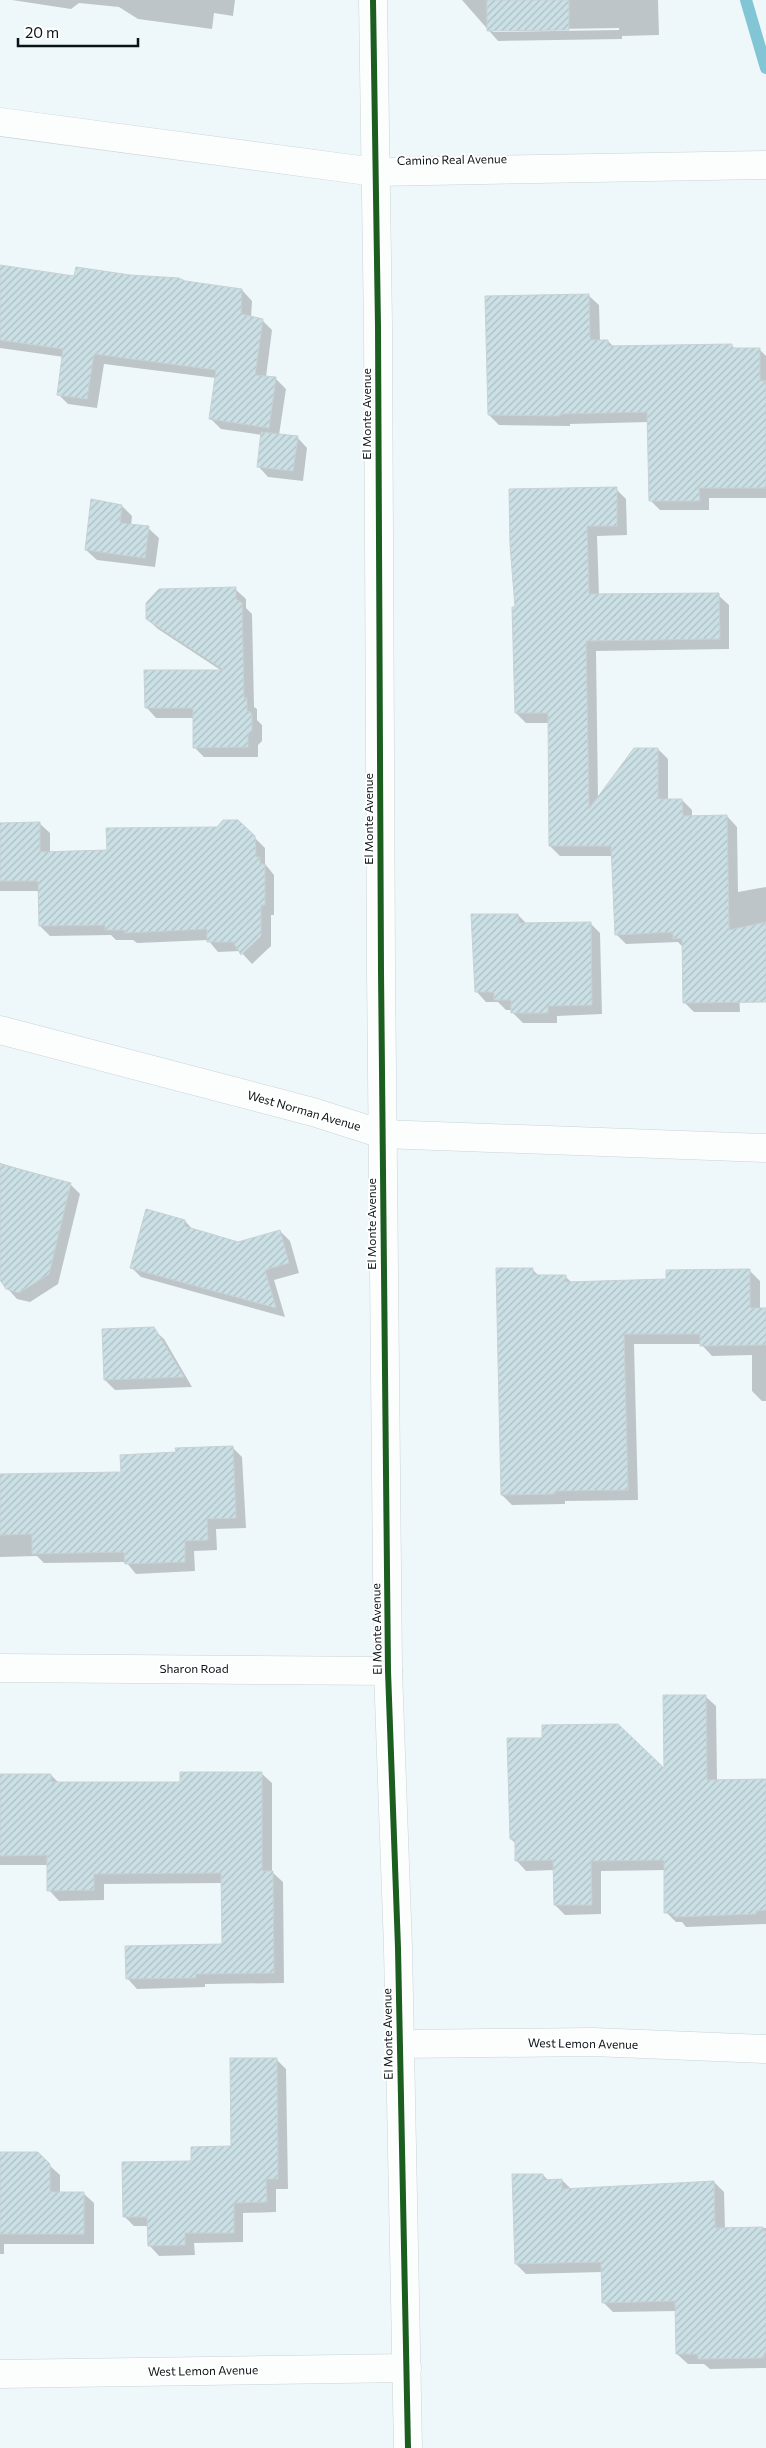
<svg xmlns="http://www.w3.org/2000/svg" width="766" height="2448" viewBox="0 0 766 2448" font-family="Commissioner,sans-serif">
<defs>
<pattern id="building-hatch" width="6" height="6" patternUnits="userSpaceOnUse" patternTransform="scale(1.25)"><rect width="6" height="6" fill="#cae0e5"/><path d="M-1 1l2-2M0 6l6-6M5 7l2-2" fill="none" stroke="#acbfc4"/></pattern>
</defs>
<rect width="100%" height="100%" fill="#eef7fa"/>
<!-- shadow -->
<g fill="#0003" fill-rule="evenodd">
<polygon points="12,0 235,0 233,16 214,13 212,29 138,19 119,7 79,3 71,9"/>
<path d="M462 0H658L659 35 622 36V39L498 41ZM619 28V30L493 32V30Z"/>
<polygon points="0,267 75,277 185,283 242,290 252,301 251,318 262,320 272,330 266,377 276,379 286,389 279,435 297,437 307,448 303,481 268,477 258,466 262,435 221,429 211,419 216,378 104,364 97,408 68,404 58,394 64,357 0,348"/>
<polygon points="588,295 599,305 600,341 608,341 614,347 731,345 736,349 759,349 766,356 766,498 709,498 709,510 660,510 650,500 649,422 570,424 570,426 499,425 489,415"/>
<polygon points="616,489 626,499 627,535 597,536 599,596 718,595 729,605 729,649 596,651 598,799 658,749 668,759 668,800 682,800 692,810 692,817 727,816 737,827 738,892 766,887 766,983 739,989 740,1012 694,1012 684,1002 683,947 678,942 626,944 616,934 613,856 560,856 550,846 549,723 526,723 516,713 516,608"/>
<polygon points="122,506 132,516 131,526 148,528 159,538 155,567 97,560 86,550"/>
<polygon points="235,589 246,599 246,608 252,614 254,707 257,709 257,720 262,725 262,741 258,745 258,757 204,757 194,747 194,718 156,718 146,707 222,671 158,629 147,619"/>
<polygon points="238,821 265,848 265,864 274,875 274,915 271,915 271,946 252,964 240,951 218,952 208,940 137,943 133,940 116,940 111,935 50,936 40,926 39,891 0,891 0,824 39,823 50,833 50,853 108,852 217,828"/>
<polygon points="518,915 527,924 590,923 600,933 602,1014 557,1016 557,1023 523,1023 513,1013 513,1010 506,1010 498,1002 486,1002 476,991"/>
<polygon points="0,1163 70,1184 80,1194 58,1284 30,1302 17,1299 0,1280"/>
<polygon points="185,1221 194,1231 238,1243 280,1231 290,1241 299,1273 274,1280 285,1317 141,1277 131,1267"/>
<polygon points="532,1269 540,1277 565,1276 572,1283 667,1280 749,1270 760,1281 760,1309 766,1309 766,1401 762,1401 752,1391 752,1355 712,1356 701,1344 634,1344 638,1500 565,1501 565,1504 512,1505 502,1495"/>
<polygon points="153,1329 164,1339 192,1387 115,1390 105,1380"/>
<polygon points="232,1447 242,1457 246,1528 216,1529 217,1550 194,1551 195,1571 136,1574 126,1562 44,1563 37,1556 0,1557 0,1475 122,1473 177,1454"/>
<polygon points="705,1696 716,1706 717,1781 766,1781 766,1924 686,1927 682,1922 676,1922 666,1912 665,1870 601,1871 601,1914 565,1915 555,1905 555,1870 526,1871 516,1860 516,1844 511,1839 665,1770"/>
<polygon points="261,1773 272,1783 272,1872 283,1882 284,1983 205,1984 205,1987 137,1989 127,1978 223,1945 222,1883 104,1884 104,1900 59,1901 49,1890 48,1865 0,1865 0,1776 51,1775 59,1783 182,1783"/>
<polygon points="276,2059 286,2069 288,2189 276,2189 276,2212 243,2213 243,2242 194,2243 195,2255 159,2256 149,2245 149,2226 134,2226 124,2216 193,2162 233,2148"/>
<polygon points="0,2152 37,2154 60,2175 60,2193 83,2193 94,2203 94,2244 4,2244 4,2254 0,2254"/>
<polygon points="543,2175 549,2181 562,2180 571,2189 714,2182 724,2192 725,2229 766,2228 766,2368 710,2369 704,2364 688,2364 677,2354 677,2311 613,2312 603,2302 602,2272 526,2274 516,2264"/>
</g>
<g fill="none" stroke-linecap="round" stroke-linejoin="round">
<!-- stream -->
<polyline stroke="#82c5d4" stroke-width="12" points="746,0 766,68"/>
</g>
<!-- building -->
<g fill="url(#building-hatch)" stroke="#c8d1d4">
<polygon points="487,0 569,0 569,30 487,31"/>
<polygon points="0,265 74,276 76,267 130,275 179,278 185,281 242,289 241,314 263,319 255,375 276,377 269,428 209,419 216,370 94,354 87,399 57,395 63,349 0,340"/>
<polygon points="589,294 590,340 608,340 608,346 732,344 732,348 760,348 760,381 766,381 766,488 699,488 700,501 649,501 647,412 560,414 560,416 488,415 485,296"/>
<polygon points="261,432 298,436 293,471 257,467"/>
<polygon points="617,487 617,526 587,526 589,594 719,593 720,639 586,641 589,809 634,748 658,748 658,799 682,799 683,816 727,815 729,930 766,922 766,1002 683,1003 682,938 673,939 673,932 615,935 611,846 549,846 548,713 515,713 512,607 515,607 510,545 509,489"/>
<polygon points="91,499 122,505 120,523 149,526 145,558 85,550"/>
<polygon points="236,587 236,599 242,603 244,698 247,698 247,710 252,714 252,730 248,734 248,747 193,748 193,708 145,708 144,670 224,670 146,619 146,603 159,589"/>
<polygon points="223,820 238,820 255,836 256,857 260,857 260,864 265,864 265,905 261,905 261,936 241,955 233,942 207,942 207,929 125,933 125,930 105,930 105,925 39,926 38,881 0,881 0,823 40,822 40,852 107,850 106,828 217,827"/>
<polygon points="471,914 518,914 519,923 591,922 592,1005 548,1006 548,1013 511,1013 511,1000 494,1000 494,992 475,992"/>
<polygon points="0,1164 71,1183 49,1274 19,1293 6,1289 0,1280"/>
<polygon points="146,1209 185,1220 184,1226 238,1242 280,1230 289,1263 265,1270 276,1308 130,1268"/>
<polygon points="496,1268 533,1268 533,1275 566,1275 566,1282 666,1279 666,1270 750,1269 750,1308 766,1308 766,1345 700,1346 700,1334 624,1334 628,1490 555,1491 555,1494 501,1495"/>
<polygon points="154,1327 184,1377 104,1380 102,1329"/>
<polygon points="233,1446 236,1518 207,1519 208,1540 185,1541 185,1562 125,1564 124,1552 32,1554 32,1534 0,1535 0,1474 121,1472 120,1455 176,1452 175,1448"/>
<polygon points="663,1695 706,1695 707,1780 766,1779 766,1910 756,1911 756,1914 675,1917 672,1913 664,1913 664,1860 591,1861 592,1905 554,1905 553,1860 515,1861 515,1839 510,1839 507,1738 542,1738 542,1725 618,1724 664,1768"/>
<polygon points="180,1772 262,1772 262,1871 273,1871 274,1973 196,1974 196,1978 126,1979 125,1946 222,1944 221,1873 94,1874 94,1890 47,1891 47,1855 0,1856 0,1774 51,1774 51,1782 180,1782"/>
<polygon points="230,2058 277,2058 278,2179 266,2179 267,2202 234,2203 234,2233 185,2233 185,2245 148,2246 147,2217 123,2217 122,2162 191,2161 191,2147 231,2146"/>
<polygon points="0,2152 38,2152 50,2164 50,2192 84,2192 84,2234 0,2234"/>
<polygon points="512,2174 543,2174 543,2180 562,2179 562,2189 714,2181 715,2228 763,2227 763,2231 766,2231 766,2353 764,2353 764,2358 698,2359 698,2354 676,2354 675,2301 602,2303 601,2262 515,2264"/>
</g>
<g fill="none" stroke-linecap="round" stroke-linejoin="round">
<defs>
<g id="minor">
<polyline points="0,1030 313,1112 382,1134 766,1148"/>
<polyline points="0,1668 388,1671"/>
<polyline points="400,2044 593,2042 766,2049"/>
<polyline points="0,2374 407,2368"/>
</g>
<g id="tertiary">
<polyline points="373,0 378,326 381,971 388,1671 398,1948 408,2448"/>
<polyline points="0,122 375,172 766,165"/>
</g>
</defs>
<!-- minor casing -->
<use href="#minor" stroke="#cad3d5" stroke-width="29"/>
<!-- tertiary casing -->
<use href="#tertiary" stroke="#cad3d5" stroke-width="29"/>
<!-- minor -->
<use href="#minor" stroke="#fcfefe" stroke-width="28"/>
<!-- tertiary -->
<use href="#tertiary" stroke="#fcfefe" stroke-width="28"/>
<defs>
<polyline id="cycleway" points="373,0 378,326 381,971 388,1671 398,1948 408,2448"/>
</defs>
<!-- cycleway casing -->
<use href="#cycleway" stroke="#fff" stroke-width="9"/>
<!-- cycleway -->
<use href="#cycleway" stroke="#1b5e20" stroke-width="6"/>
</g>
<g text-anchor="middle" stroke-width="4" stroke-linejoin="round" paint-order="stroke">
<!-- street labels -->
<g font-size="12" fill="#0a1315" stroke="#fff">
<text transform="translate(452 160) rotate(-1)" y="4">Camino Real Avenue</text>
<text transform="translate(367 414) rotate(-90)" y="4">El Monte Avenue</text>
<text transform="translate(369 819) rotate(-90)" y="4">El Monte Avenue</text>
<text transform="translate(304 1111) rotate(16)" y="4">West Norman Avenue</text>
<text transform="translate(372 1224) rotate(-90)" y="4">El Monte Avenue</text>
<text transform="translate(377 1629) rotate(-91)" y="4">El Monte Avenue</text>
<text x="194" y="1673">Sharon Road</text>
<text transform="translate(388 2034) rotate(-91)" y="4">El Monte Avenue</text>
<text transform="translate(583 2044) rotate(1)" y="4">West Lemon Avenue</text>
<text transform="translate(203 2371) rotate(-1)" y="4">West Lemon Avenue</text>
</g>
</g>
<!-- scale -->
<path d="M18 38v8h120v-8" fill="none" stroke="#0a1315" stroke-width="2.5"/>
<text x="25" y="38" font-size="15" fill="#0a1315" stroke="#ffffff" stroke-width="4" paint-order="stroke">20 m</text>
</svg>
